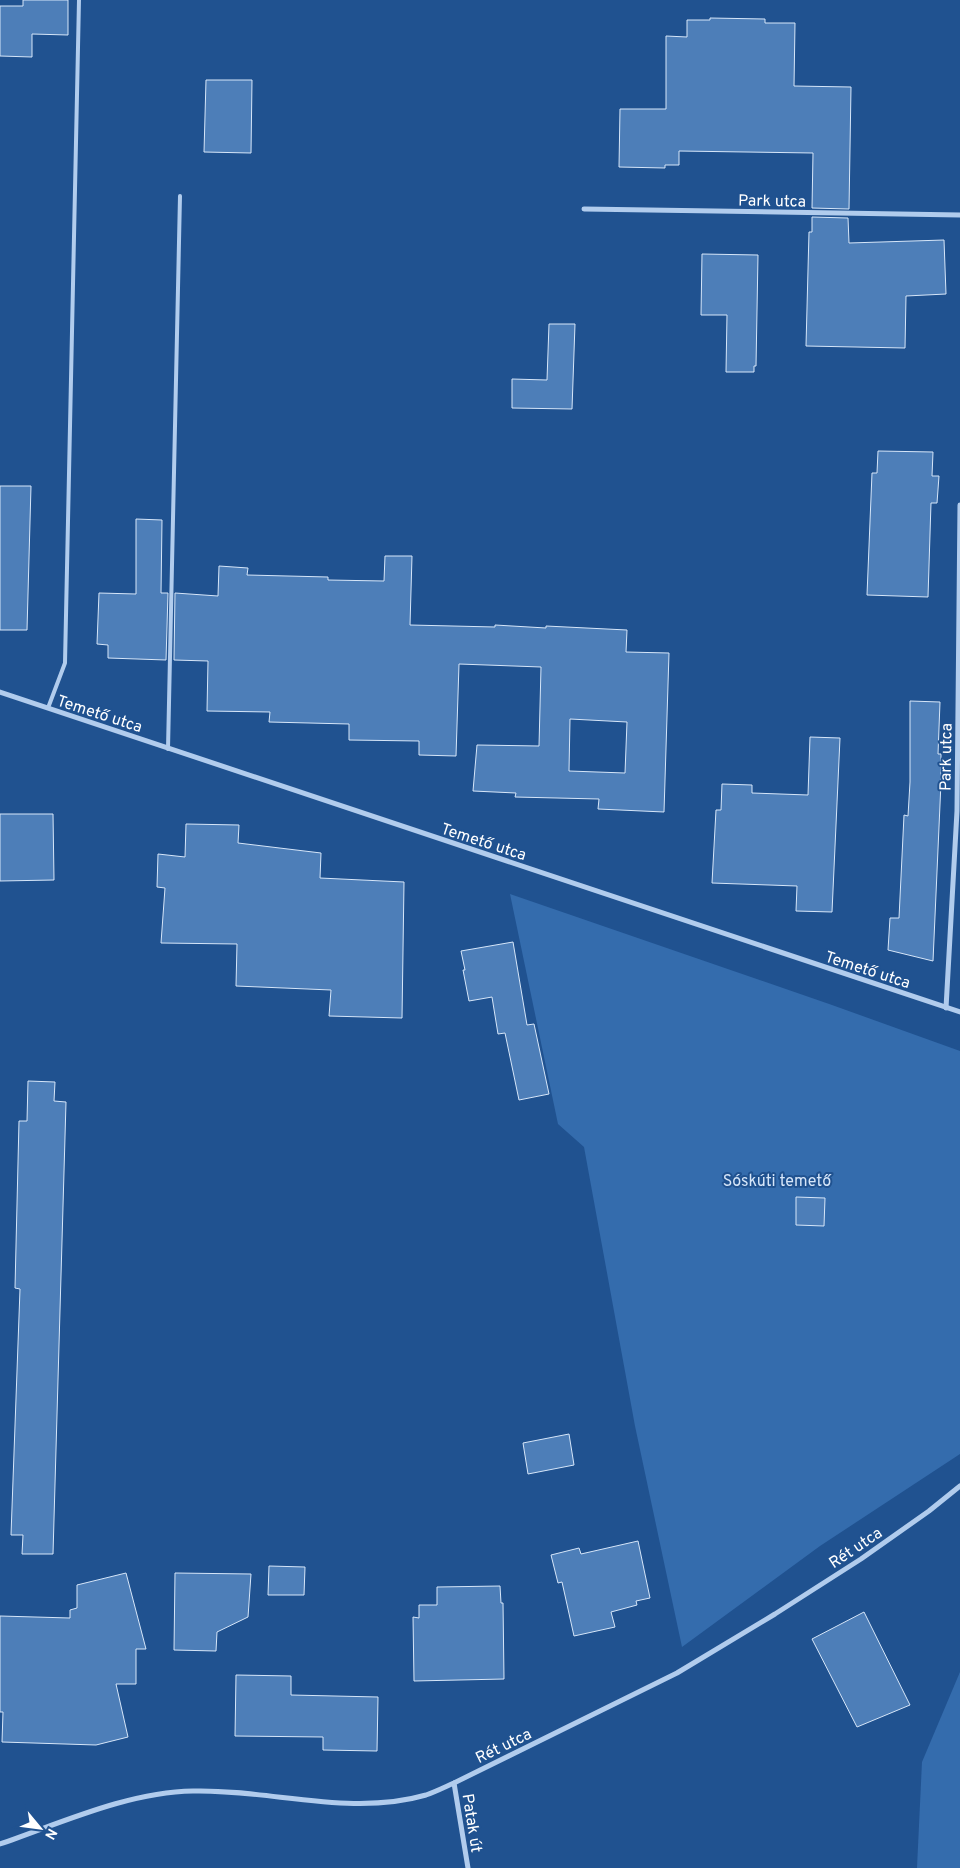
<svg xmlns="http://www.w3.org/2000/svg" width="960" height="1868" viewBox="0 0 960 1868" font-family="Overpass,sans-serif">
<rect width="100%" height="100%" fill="#205290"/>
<!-- green -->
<g fill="#346cad">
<polygon points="510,894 832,1005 960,1051 960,1454 820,1546 682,1647 635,1426 584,1147 558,1124"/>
<polygon points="960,1672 960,1868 917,1868 922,1762"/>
</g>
<!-- building -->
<g fill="#4d7eb8" stroke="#d6e6f9" fill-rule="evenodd">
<polygon points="23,0 68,0 68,35 32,34 32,57 0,56 0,6 23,6"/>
<polygon points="710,18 765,19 765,23 795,23 794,86 851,87 849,209 812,208 813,153 679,151 679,165 665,165 665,168 619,167 620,109 666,109 666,36 687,37 687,20 710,20"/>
<polygon points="206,80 252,80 251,153 204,152"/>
<polygon points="812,217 848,218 849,243 944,240 946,294 906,296 905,348 806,346 809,232 812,232"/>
<polygon points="702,254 758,255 756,366 754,366 754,372 726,372 727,315 701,315"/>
<polygon points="549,324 575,324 572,409 512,408 512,379 547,380"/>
<polygon points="878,451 933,452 932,476 939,476 937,503 931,503 928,597 867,595 872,473 877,473"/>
<polygon points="0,486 31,486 27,630 0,630"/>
<polygon points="136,519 162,520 161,593 168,593 166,660 108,658 108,645 97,644 99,593 136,594"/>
<path d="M385 556H412L410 625 495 627V625L546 628V626L627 630 626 652 669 653 664 812 598 809 599 799 515 797 516 793 473 791 477 745 539 746 541 667 459 664 456 756 419 755V741L349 740V724L269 722 270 712 207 711 208 661 174 660 175 593 218 596 219 566 248 568 247 575 328 577V580L384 581ZM570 719 627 722 625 773 569 771Z"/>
<polygon points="910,701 940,702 938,754 941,754 941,782 933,961 888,950 890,918 899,918 904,815 908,816 910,782"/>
<polygon points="810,737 840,738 832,912 796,911 797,886 712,883 716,810 721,810 722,784 752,785 752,793 808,795"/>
<polygon points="0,814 53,814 54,880 0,881"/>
<polygon points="186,824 239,825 238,843 321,853 320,878 404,882 402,1018 329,1016 331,990 236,986 237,944 161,943 165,888 157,887 158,854 185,857"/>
<polygon points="513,942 527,1025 534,1024 549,1094 519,1100 505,1033 498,1034 492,997 469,1001 463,970 465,970 461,951"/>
<polygon points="28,1081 55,1082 54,1101 66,1102 53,1554 22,1554 23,1535 11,1535 20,1289 15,1288 19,1121 27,1121"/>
<polygon points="796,1197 825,1198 824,1226 796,1225"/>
<polygon points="569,1434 574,1465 528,1474 523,1443"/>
<polygon points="638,1541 650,1598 636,1601 637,1605 611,1612 615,1627 574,1636 562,1582 558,1583 551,1555 579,1548 581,1554"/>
<polygon points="269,1566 305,1567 304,1595 268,1595"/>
<polygon points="126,1573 146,1649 136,1649 136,1684 116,1684 128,1737 96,1745 2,1742 3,1712 0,1712 0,1616 70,1618 70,1610 77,1608 77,1585"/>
<polygon points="175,1573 251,1574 248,1617 217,1632 216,1651 174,1650"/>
<polygon points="500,1586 501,1603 503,1603 504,1679 414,1681 413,1617 419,1618 419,1605 437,1605 437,1587"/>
<polygon points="864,1612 910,1705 857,1727 812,1639"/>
<polygon points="236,1675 291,1676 291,1695 378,1697 377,1751 323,1750 323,1737 235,1736"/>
</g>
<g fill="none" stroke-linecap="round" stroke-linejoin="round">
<!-- lane -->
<g stroke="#b1cced" stroke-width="4">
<polyline points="48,708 65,663 79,0"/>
<polyline points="168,749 180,196"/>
</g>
<!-- street -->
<g stroke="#b1cced" stroke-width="5">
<polyline points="584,209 960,215"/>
<polyline points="0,692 960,1012"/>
<polyline points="946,1008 957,811 960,505"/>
<polyline points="454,1783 468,1868"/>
<path d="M0 1844C61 1823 128 1792 193 1791 270 1789 350 1817 426 1795 435 1792 445 1787 454 1783L677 1673 775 1614 861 1559 929 1511 960 1486"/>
</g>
</g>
<g text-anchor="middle" stroke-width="4" stroke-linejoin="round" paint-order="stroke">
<!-- street labels -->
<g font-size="16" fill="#fff" stroke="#205290">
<text transform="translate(772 200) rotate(1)" y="6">Park utca</text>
<text transform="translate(100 713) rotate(18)" y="6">Temető utca</text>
<text transform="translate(945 757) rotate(-89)" y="6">Park utca</text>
<text transform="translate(484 841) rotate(18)" y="6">Temető utca</text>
<text transform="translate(868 969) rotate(18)" y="6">Temető utca</text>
<text transform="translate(855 1547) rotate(-34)" y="6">Rét utca</text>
<text transform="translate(503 1745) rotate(-26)" y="6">Rét utca</text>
<text transform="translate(473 1823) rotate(81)" y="6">Patak út</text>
</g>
<!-- park labels -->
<g font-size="16" fill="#d6e6f9" stroke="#205290">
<text x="777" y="1186">Sóskúti temető</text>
</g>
</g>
<!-- north arrow -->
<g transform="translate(40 1828) rotate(119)" stroke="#205290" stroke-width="4" paint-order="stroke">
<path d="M0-4L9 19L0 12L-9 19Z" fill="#ffffff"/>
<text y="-8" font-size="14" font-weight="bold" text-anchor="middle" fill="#ffffff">N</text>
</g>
</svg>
